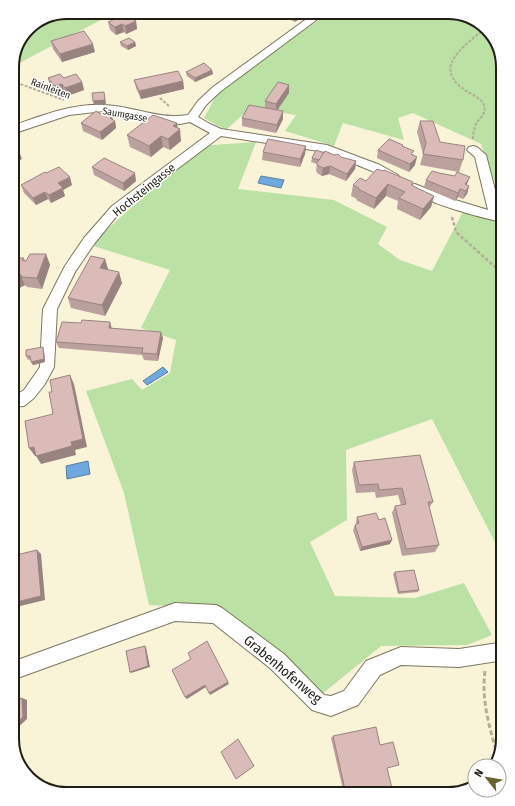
<svg xmlns="http://www.w3.org/2000/svg" width="515" height="806" viewBox="0 0 515 806" font-family="'Fira Sans Condensed',sans-serif">
<rect width="100%" height="100%" fill="#f9f3d8"/>
<!-- green -->
<g fill="#bce1a4">
<polygon points="67,12 116,12 12,67 12,63 28,28"/>
<polygon points="331,12 452,12 479,21 497,42 503,67 503,205 481,144 413,113 398,118 404,140 343,123 334,146 285,131 296,115 250,108 226,130 204,118 217,94 291,39"/>
<polygon points="256,142 238,189 334,200 387,227 378,244 400,260 432,271 466,206 503,209 503,558 432,419 346,450 347,520 310,542 335,596 415,598 464,583 492,635 467,645 381,646 322,694 224,609 149,605 124,493 86,391 132,379 142,390 170,373 176,340 141,328 170,270 90,245 199,146"/>
</g>
<!-- water -->
<g fill="#6ea8df" stroke="#577fa2">
<polygon points="261,176 284,180 281,188 258,183"/>
<polygon points="163,367 168,372 147,385 143,381"/>
<polygon points="88,461 90,474 67,479 66,466"/>
</g>
<g fill="none" stroke-linecap="round" stroke-linejoin="round">
<defs>
<g id="street">
<path d="M316 12H327L221 91 206 105 198 117 210 124 221 129 327 145 380 165 398 175 400 178 398 181H390L372 171 325 152 221 136 120 212 94 244 75 272 57 309 54 367 45 384 34 398 24 406 12 407V395H16L24 390 40 367 43 309 65 266 84 238 112 206 210 133 190 122 180 124 158 122 104 111 69 115 12 134V126C41 116 73 103 104 105 133 106 159 120 188 115L198 101 213 87Z"/>
<path d="M473 146 477 147 486 155 501 213 503 214V222C486 219 417 201 409 188L411 185 415 184 452 199 488 210 475 157 467 150 469 147Z"/>
<polygon points="175,603 216,605 222,608 284,654 324,695 331,696 344,691 366,661 401,647 459,649 498,643 503,645 503,663 498,661 459,667 401,665 380,675 358,705 331,716 312,710 270,668 213,623 175,621 12,680 12,662"/>
</g>
</defs>
<!-- street casing -->
<use href="#street" stroke="#7c775f" stroke-width="2"/>
<!-- path-far2 -->
<g stroke="#b2ae98" stroke-width="2" stroke-dasharray="3 1.5" stroke-linecap="butt">
<polyline points="12,81 64,100"/>
<polyline points="160,98 170,107"/>
<path d="M473 139C473 134 474 129 476 124 479 118 487 114 484 105 482 99 473 95 468 92 429 68 464 47 485 28"/>
</g>
<!-- path-far1 -->
<polyline stroke="#b2ae98" stroke-width="2.5" stroke-dasharray="3.5 2" stroke-linecap="butt" points="452,217 456,232 503,274"/>
<!-- path -->
<path stroke="#b2ae98" stroke-width="3" stroke-dasharray="5 2.5" stroke-linecap="butt" d="M485 671C481 701 490 729 498 757"/>
<!-- street -->
<use href="#street" fill="#fff" fill-rule="evenodd"/>
</g>
<!-- wall -->
<g fill="#bba19d">
<polygon points="160,12 180,12 171,18"/>
<polygon points="278,12 309,12 295,22 278,14"/>
<polygon points="136,21 137,29 126,34 124,32 116,35 110,30 108,22"/>
<polygon points="51,41 95,52 62,62 53,49"/>
<polygon points="120,42 135,42 136,46 128,50 121,46"/>
<polygon points="212,70 213,74 195,82 187,76 186,72"/>
<polygon points="48,78 64,78 82,82 84,90 67,96 64,91 56,94 50,86"/>
<polygon points="134,80 183,81 184,89 141,99 136,88"/>
<polygon points="289,93 277,110 283,119 276,133 242,126 242,118 265,108 265,101"/>
<polygon points="101,114 112,116 113,120 115,121 116,128 102,140 83,131 81,123"/>
<polygon points="420,121 440,142 463,160 459,172 420,165 423,154 417,132"/>
<polygon points="178,129 181,141 170,150 163,147 151,157 130,147 127,135"/>
<polygon points="306,146 305,154 300,167 262,160 263,152"/>
<polygon points="403,147 413,155 415,165 409,172 377,158 378,150"/>
<polygon points="341,157 356,161 355,169 346,181 329,174 322,176 317,173 316,170 317,164 311,162 312,158"/>
<polygon points="92,167 136,181 124,191 94,175"/>
<polygon points="383,171 413,182 412,186 434,196 431,207 420,220 397,209 398,201 386,196 374,209 356,200 357,199 351,196 353,185 366,181"/>
<polygon points="46,173 72,185 63,190 65,196 51,203 48,199 36,205 24,193 21,185"/>
<polygon points="439,173 469,186 467,194 463,199 458,197 455,201 424,187 426,180"/>
<polygon points="46,254 50,265 42,289 27,287 25,285 12,292 12,261 16,261 24,258 25,261 26,261"/>
<polygon points="105,259 108,269 107,270 122,283 105,316 71,308 68,298"/>
<polygon points="112,328 163,338 158,361 144,360 142,355 59,348 56,342"/>
<polygon points="44,351 45,362 33,365 31,362 31,359 28,360 26,356"/>
<polygon points="354,462 433,502 429,508 439,545 435,552 402,556 392,513 395,506 401,505 398,495 376,498 375,492 356,493 352,470"/>
<polygon points="357,517 379,520 390,544 360,551 353,530 355,525 356,524 356,522"/>
<polygon points="395,572 419,590 418,592 398,594 393,574"/>
<polygon points="333,736 380,745 387,768 382,794 344,794 331,738"/>
</g>
<!-- shaded-wall -->
<g fill="#998380">
<polygon points="170,12 180,12 171,18"/>
<polygon points="298,12 309,12 295,22 296,14"/>
<polygon points="136,21 137,29 126,34 125,26"/>
<polygon points="122,24 124,32 116,35 115,27"/>
<polygon points="135,42 136,46 128,50 127,46"/>
<polygon points="93,44 95,52 62,62 60,54"/>
<polygon points="212,70 213,74 195,82 195,78"/>
<polygon points="183,81 184,89 141,99 139,91"/>
<polygon points="82,82 84,90 67,96 65,88"/>
<polygon points="62,84 64,91 56,94 54,86"/>
<polygon points="289,85 289,93 276,112 276,104"/>
<polygon points="104,92 106,104 94,105 93,101"/>
<polygon points="283,111 283,119 276,133 277,125"/>
<polygon points="112,116 113,122 115,121 116,128 102,140 100,132 110,118"/>
<polygon points="177,123 178,131 180,129 181,141 170,150 168,139 173,126"/>
<polygon points="161,136 163,147 151,157 149,146"/>
<polygon points="306,146 305,154 300,167 300,159"/>
<polygon points="19,151 22,159 12,164 12,155"/>
<polygon points="417,157 415,165 409,172 410,164"/>
<polygon points="356,161 355,169 346,181 347,174"/>
<polygon points="330,166 329,174 322,176 323,168"/>
<polygon points="135,173 136,181 124,191 123,183"/>
<polygon points="70,177 72,185 63,190 65,196 51,203 49,195 58,183"/>
<polygon points="470,177 467,184 463,190 465,184"/>
<polygon points="388,184 386,196 374,209 376,198"/>
<polygon points="469,186 467,194 463,199 466,191"/>
<polygon points="460,189 458,197 455,201 458,193"/>
<polygon points="45,192 48,199 36,205 33,198"/>
<polygon points="434,196 431,207 420,220 423,209"/>
<polygon points="46,254 50,265 42,289 37,278"/>
<polygon points="105,259 108,269 103,279 100,268"/>
<polygon points="119,272 122,283 105,316 102,305"/>
<polygon points="20,274 25,285 12,292 12,279"/>
<polygon points="110,322 112,329 109,328"/>
<polygon points="161,332 163,338 158,361 157,354"/>
<polygon points="43,347 44,351 45,362 33,365 31,362"/>
<polygon points="70,375 74,384 87,447 75,450 76,455 41,464 36,456 71,442"/>
<polygon points="12,414 13,416 13,474 12,472"/>
<polygon points="34,447 39,455 35,456 29,448"/>
<polygon points="392,540 390,544 360,551 362,547"/>
<polygon points="37,550 41,554 45,600 12,608 12,603"/>
<polygon points="145,646 146,647 150,667 131,673 130,672"/>
<polygon points="228,682 229,684 210,695 209,693"/>
<polygon points="205,685 206,687 187,699 185,697"/>
<polygon points="22,698 27,700 27,719 12,733 12,727"/>
</g>
<!-- building -->
<g fill="#dabbb7" stroke="#998380">
<polygon points="292,12 298,12 296,14"/>
<polygon points="127,14 136,21 125,26 122,24 115,27 108,22"/>
<polygon points="84,31 93,44 60,54 51,41"/>
<polygon points="129,38 135,42 127,46 120,42"/>
<polygon points="204,63 212,70 195,78 186,72"/>
<polygon points="178,71 183,81 139,91 134,80"/>
<polygon points="60,74 64,78 76,74 82,82 65,88 62,84 54,86 48,78"/>
<polygon points="278,82 289,85 276,104 265,101"/>
<polygon points="104,92 105,100 93,101 92,93"/>
<polygon points="249,105 283,111 277,125 242,118"/>
<polygon points="96,111 101,114 103,112 112,116 110,118 115,121 100,132 81,123"/>
<polygon points="153,115 177,123 173,126 180,129 168,139 161,136 149,146 127,135"/>
<polygon points="420,121 433,121 440,142 465,146 463,160 423,154 426,143"/>
<polygon points="268,139 306,146 300,159 263,152"/>
<polygon points="389,139 403,145 402,146 414,151 411,154 417,157 410,164 378,150"/>
<polygon points="12,146 19,151 12,155"/>
<polygon points="316,150 324,153 319,160 312,158"/>
<polygon points="325,151 334,155 338,154 341,157 356,161 347,174 330,166 323,168 317,165 317,163"/>
<polygon points="104,158 135,173 123,183 92,167"/>
<polygon points="59,167 70,177 58,183 63,188 49,195 45,192 33,198 21,185 45,172 46,173"/>
<polygon points="377,169 383,171 384,170 413,182 411,185 434,196 423,209 399,198 405,192 388,184 376,198 358,189 359,188 353,185 360,178 366,181"/>
<polygon points="432,171 439,173 455,176 457,172 470,177 465,184 469,186 466,191 460,189 458,193 426,180"/>
<polygon points="30,254 46,254 37,278 22,277 20,274 12,279 12,261 16,261 16,258 24,258 22,260 26,261"/>
<polygon points="91,256 105,259 100,268 119,272 102,305 68,298"/>
<polygon points="82,320 110,322 109,328 161,332 157,354 142,353 143,348 56,342 62,322 81,323"/>
<polygon points="43,347 44,359 31,362 30,356 26,356 26,350"/>
<polygon points="70,375 83,439 71,442 72,446 36,456 34,447 29,448 25,421 53,414 49,392 52,392 50,380"/>
<polygon points="420,455 433,502 428,502 439,545 406,549 395,506 406,504 402,488 379,490 378,484 359,485 354,462"/>
<polygon points="376,513 379,520 385,518 392,540 362,547 355,525 359,523 357,517"/>
<polygon points="37,550 41,596 12,603 12,556"/>
<polygon points="414,570 419,590 399,592 395,572"/>
<polygon points="207,641 228,682 209,693 205,685 185,697 172,670 191,659 188,653"/>
<polygon points="145,646 148,666 130,672 126,651"/>
<polygon points="22,698 23,717 12,727 12,700 13,701"/>
<polygon points="376,727 380,745 393,742 399,765 387,768 393,792 382,794 346,794 333,736"/>
<polygon points="238,739 254,766 236,779 221,752"/>
</g>
<g text-anchor="middle" stroke-width="3" stroke-linejoin="round" paint-order="stroke">
<!-- far-street labels -->
<g font-size="10" fill="#211f15" stroke="#fff">
<text transform="translate(51 88) rotate(21)" y="4">Rainleiten</text>
<text transform="translate(125 114) rotate(10)" y="4">Saumgasse</text>
</g>
<!-- street labels -->
<g font-size="12" fill="#211f15" stroke="#fff">
<text transform="translate(144 190) rotate(-39)" y="4">Hochsteingasse</text>
</g>
<!-- near-street labels -->
<g font-size="14" fill="#211f15" stroke="#fff">
<text transform="translate(283 669) rotate(40)" y="5">Grabenhofenweg</text>
</g>
</g>
<!-- crop -->
<path d="M0 0H515V806H0ZM67 19H448A48 48 0 0 1 496 67V739A48 48 0 0 1 448 787H67A48 48 0 0 1 19 739V67A48 48 0 0 1 67 19Z" fill="#fff" fill-rule="evenodd"/>
<path fill="none" stroke="#211f15" stroke-width="2" d="M67 19H448A48 48 0 0 1 496 67V739A48 48 0 0 1 448 787H67A48 48 0 0 1 19 739V67A48 48 0 0 1 67 19Z"/>
<!-- north arrow -->
<g transform="translate(487 778) rotate(301)"><circle r="19" fill="#ffffff" stroke="#a6a5a1"/>
<path d="M0-3L7 15L0 10L-7 15Z" fill="#67612e"/>
<text y="-6" font-size="11" font-weight="bold" text-anchor="middle" fill="#211f15">N</text>
</g>
</svg>
